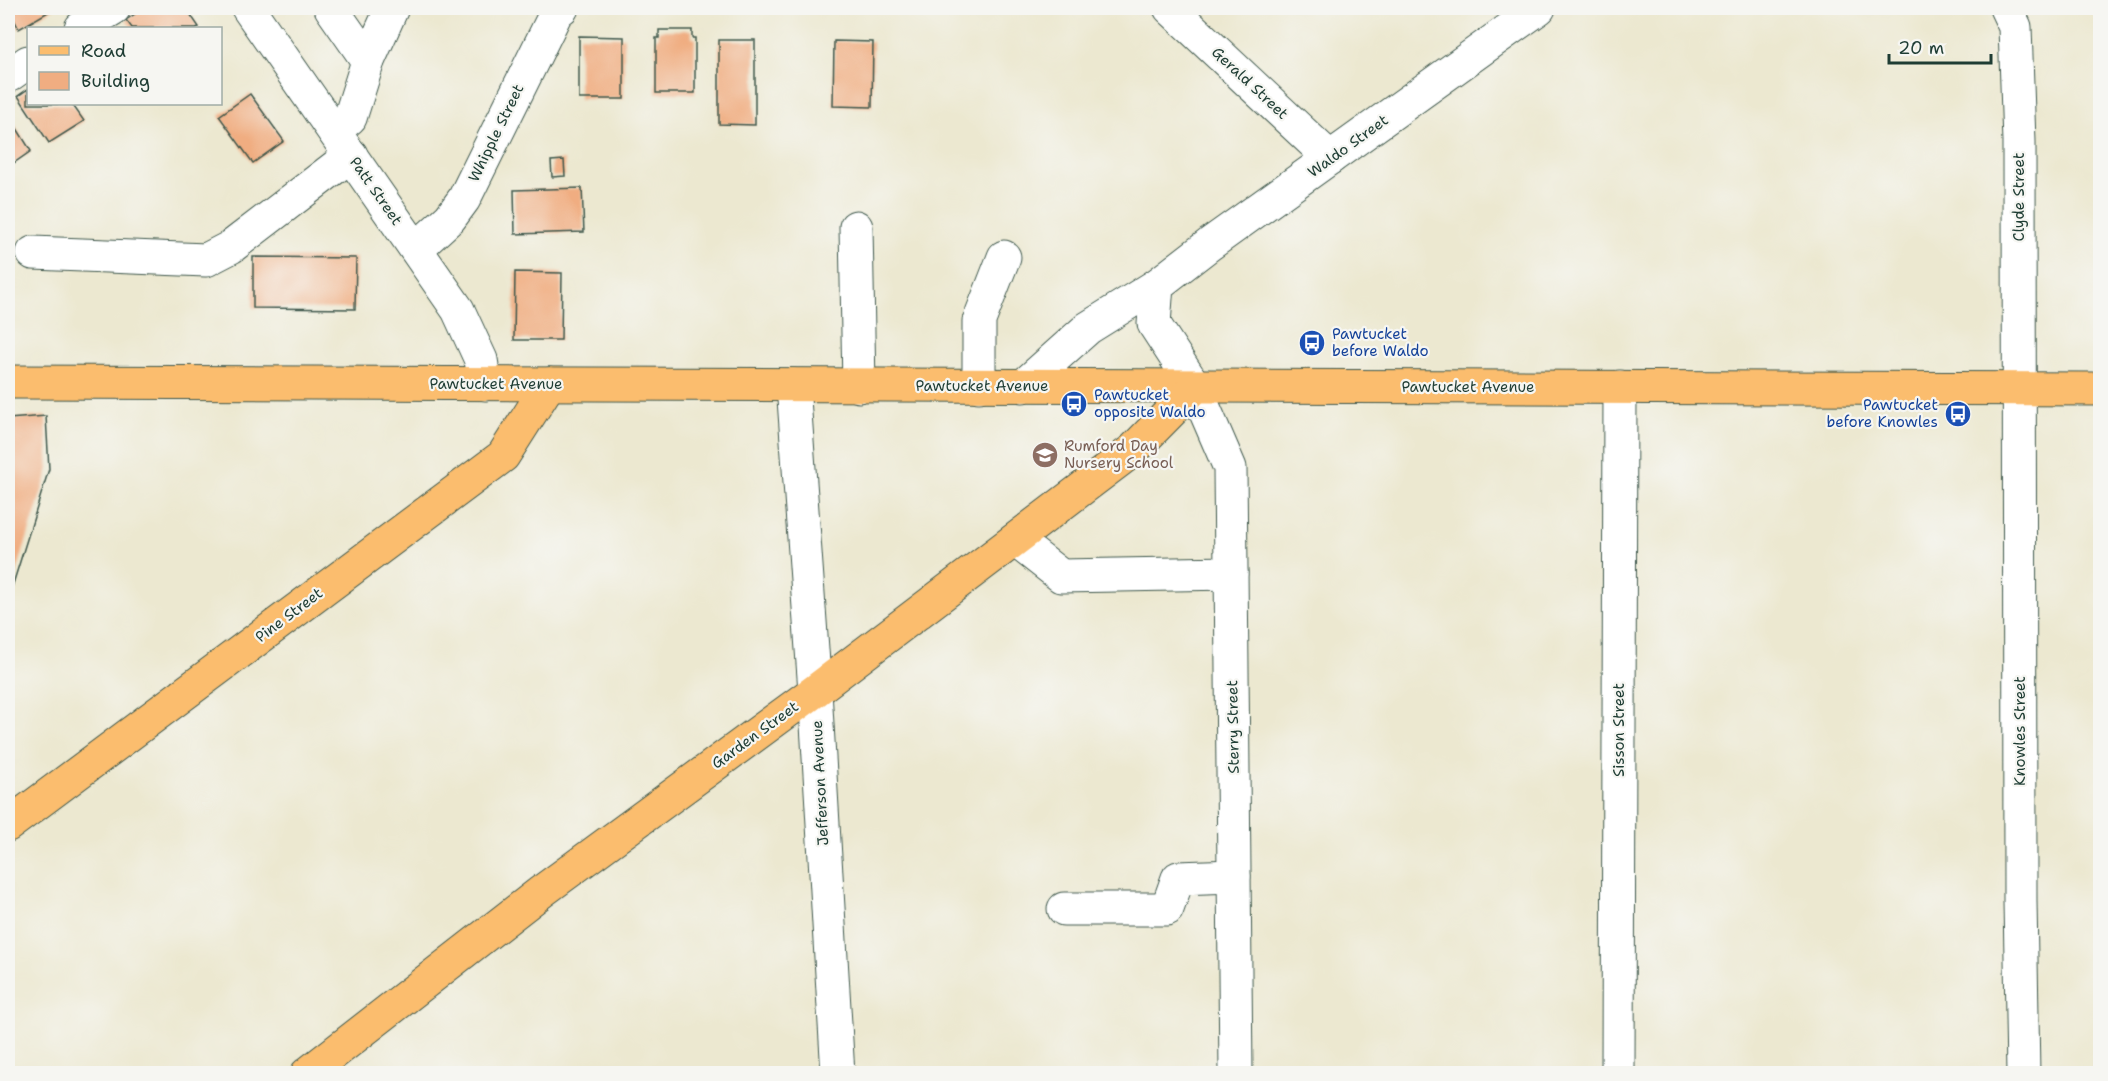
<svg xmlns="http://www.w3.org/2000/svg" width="2108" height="1081" viewBox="0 0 2108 1081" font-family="'Shantell Sans',sans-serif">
<rect width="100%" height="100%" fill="#f6f6f2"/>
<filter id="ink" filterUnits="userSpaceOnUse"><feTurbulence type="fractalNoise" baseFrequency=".0167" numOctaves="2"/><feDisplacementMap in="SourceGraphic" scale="12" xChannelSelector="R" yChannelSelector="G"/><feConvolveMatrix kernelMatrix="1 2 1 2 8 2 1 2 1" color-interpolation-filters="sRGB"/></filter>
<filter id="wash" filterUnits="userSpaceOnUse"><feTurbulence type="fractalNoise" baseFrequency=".008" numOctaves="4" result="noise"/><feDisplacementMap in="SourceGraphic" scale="24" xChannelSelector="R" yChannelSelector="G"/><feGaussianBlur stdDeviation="1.35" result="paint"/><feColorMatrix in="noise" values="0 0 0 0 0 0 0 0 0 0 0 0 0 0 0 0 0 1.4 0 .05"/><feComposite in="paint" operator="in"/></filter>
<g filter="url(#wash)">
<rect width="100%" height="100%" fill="#ece8d0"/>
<g id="blocks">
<!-- building -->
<g fill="#f0ad81">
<polygon points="8,8 55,8 19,29"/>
<polygon points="144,8 186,8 199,27 196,28 132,28 126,20"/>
<polygon points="659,30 692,30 692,38 695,38 695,93 656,93 656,38 659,38"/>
<polygon points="579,36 624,37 624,99 579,99"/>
<polygon points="719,40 755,40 755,125 719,124"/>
<polygon points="834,41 873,42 872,107 833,106"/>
<polygon points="28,89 28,104 72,104 84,121 49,143 18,96"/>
<polygon points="250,94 284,141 253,163 219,116"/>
<polygon points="8,114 31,151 8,167"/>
<polygon points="564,160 565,176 552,177 551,161"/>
<polygon points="582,188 584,232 515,234 514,190"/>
<polygon points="253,257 356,258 355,309 253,308"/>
<polygon points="515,272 562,273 561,340 514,340"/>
<polygon points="46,416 49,469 8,600 8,419"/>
</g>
</g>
</g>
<g filter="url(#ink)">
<use href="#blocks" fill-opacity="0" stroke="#3e574b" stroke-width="1.5"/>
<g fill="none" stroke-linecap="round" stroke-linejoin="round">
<defs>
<g id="minor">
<polyline points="248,8 458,310 481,360 485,384"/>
<polyline points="331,8 368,61"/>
<polyline points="1170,8 1330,158"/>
<polyline points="2006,8 2015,27 2019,142 2020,901 2023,1074"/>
<polyline points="81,28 114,8"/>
<polyline points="8,76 28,62"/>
<polyline points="334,131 350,118 368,61 392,8"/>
<polyline points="856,227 859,386"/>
<polyline points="416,249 450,218 464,199 557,11 562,8"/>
<polyline points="33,253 206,260 231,247 351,155"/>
<polyline points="793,385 815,691 838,1074"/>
<polyline points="979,386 979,321 1004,257"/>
<polyline points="1023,386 1088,328 1157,285"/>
<polyline points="1015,540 1061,576 1231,573"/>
<polyline points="1064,909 1167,909 1178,878 1234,876"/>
<polyline points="1236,1074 1230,468 1195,387 1154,324 1157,285 1210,244 1539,8"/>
<polyline points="1618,1074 1620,387"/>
</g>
<g id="major">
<polyline points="8,382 2100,389"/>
<polyline points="8,825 503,456 549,384"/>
<polyline points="307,1074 541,892 815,691 1133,450 1195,387"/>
</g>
</defs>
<!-- minor casing -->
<use href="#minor" stroke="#3e574b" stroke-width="35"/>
<!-- major casing -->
<use href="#major" stroke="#3e574b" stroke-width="35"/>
<!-- minor -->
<use href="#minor" stroke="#fff" stroke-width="33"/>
<!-- major -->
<use href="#major" stroke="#fbbd6e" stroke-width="33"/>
</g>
</g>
<!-- icons -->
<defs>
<symbol id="bus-disc" viewBox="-11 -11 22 22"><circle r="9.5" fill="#1a4fb4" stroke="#f6f6f2"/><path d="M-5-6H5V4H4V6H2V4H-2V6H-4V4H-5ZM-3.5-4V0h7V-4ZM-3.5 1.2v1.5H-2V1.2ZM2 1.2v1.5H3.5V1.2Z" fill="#fff"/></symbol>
<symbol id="school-disc" viewBox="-11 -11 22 22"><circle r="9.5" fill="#8d6e63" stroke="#f6f6f2"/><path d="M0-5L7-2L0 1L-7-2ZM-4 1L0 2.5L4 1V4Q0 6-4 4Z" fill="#fff"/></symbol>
</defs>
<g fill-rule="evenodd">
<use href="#bus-disc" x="1297" y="328" width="30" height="30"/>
<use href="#bus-disc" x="1059" y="389" width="30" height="30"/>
<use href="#bus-disc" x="1943" y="399" width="30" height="30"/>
<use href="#school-disc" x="1030" y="440" width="30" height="30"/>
</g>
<g text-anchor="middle" stroke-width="4.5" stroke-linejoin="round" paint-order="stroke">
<!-- street labels -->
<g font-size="15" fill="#1f3d34" stroke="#f6f6f2">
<text transform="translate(1250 83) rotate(43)" y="5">Gerald Street</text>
<text transform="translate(496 133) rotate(-64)" y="5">Whipple Street</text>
<text transform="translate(1348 146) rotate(-36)" y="5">Waldo Street</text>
<text transform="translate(376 191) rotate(55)" y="5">Patt Street</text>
<text transform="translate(2019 197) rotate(-90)" y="5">Clyde Street</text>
<text x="496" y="389">Pawtucket Avenue</text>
<text x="982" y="391">Pawtucket Avenue</text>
<text x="1468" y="392">Pawtucket Avenue</text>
<text transform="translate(289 615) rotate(-37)" y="5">Pine Street</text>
<text transform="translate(1233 727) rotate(-91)" y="5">Sterry Street</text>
<text transform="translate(1619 730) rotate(-90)" y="5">Sisson Street</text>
<text transform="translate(2020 731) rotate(-90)" y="5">Knowles Street</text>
<text transform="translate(755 735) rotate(-36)" y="5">Garden Street</text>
<text transform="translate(820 783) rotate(-93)" y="5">Jefferson Avenue</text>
</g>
<!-- transit labels -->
<g font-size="15" fill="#164399" stroke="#f6f6f2" text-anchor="start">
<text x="1332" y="339">Pawtucket<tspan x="1332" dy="17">before Waldo</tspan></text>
<text x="1094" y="400">Pawtucket<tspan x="1094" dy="17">opposite Waldo</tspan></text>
<text x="1938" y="410" text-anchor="end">Pawtucket<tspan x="1938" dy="17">before Knowles</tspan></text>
</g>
<!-- education labels -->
<g font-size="15" fill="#785e54" stroke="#f6f6f2" text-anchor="start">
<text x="1064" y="451">Rumford Day<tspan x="1064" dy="17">Nursery School</tspan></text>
</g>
</g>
<!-- margin -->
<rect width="2108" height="1081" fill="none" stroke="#f6f6f2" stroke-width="30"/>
<!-- legend -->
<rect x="27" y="27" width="195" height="78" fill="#f6f6f2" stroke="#a0aca6" stroke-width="1.5"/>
<rect x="39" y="46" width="30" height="9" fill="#fbbd6e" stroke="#a0aca6" stroke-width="1.5"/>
<text x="81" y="57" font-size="18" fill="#1f3d34">Road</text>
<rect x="39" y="72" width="30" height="18" fill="#f0ad81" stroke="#a0aca6" stroke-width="1.5"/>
<text x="81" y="87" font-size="18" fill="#1f3d34">Building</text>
<!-- scale -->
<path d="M1889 54v9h102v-9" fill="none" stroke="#1f3d34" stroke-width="3"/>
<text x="1898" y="54" font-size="18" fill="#1f3d34" stroke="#f6f6f2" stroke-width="4.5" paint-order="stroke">20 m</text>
</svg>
